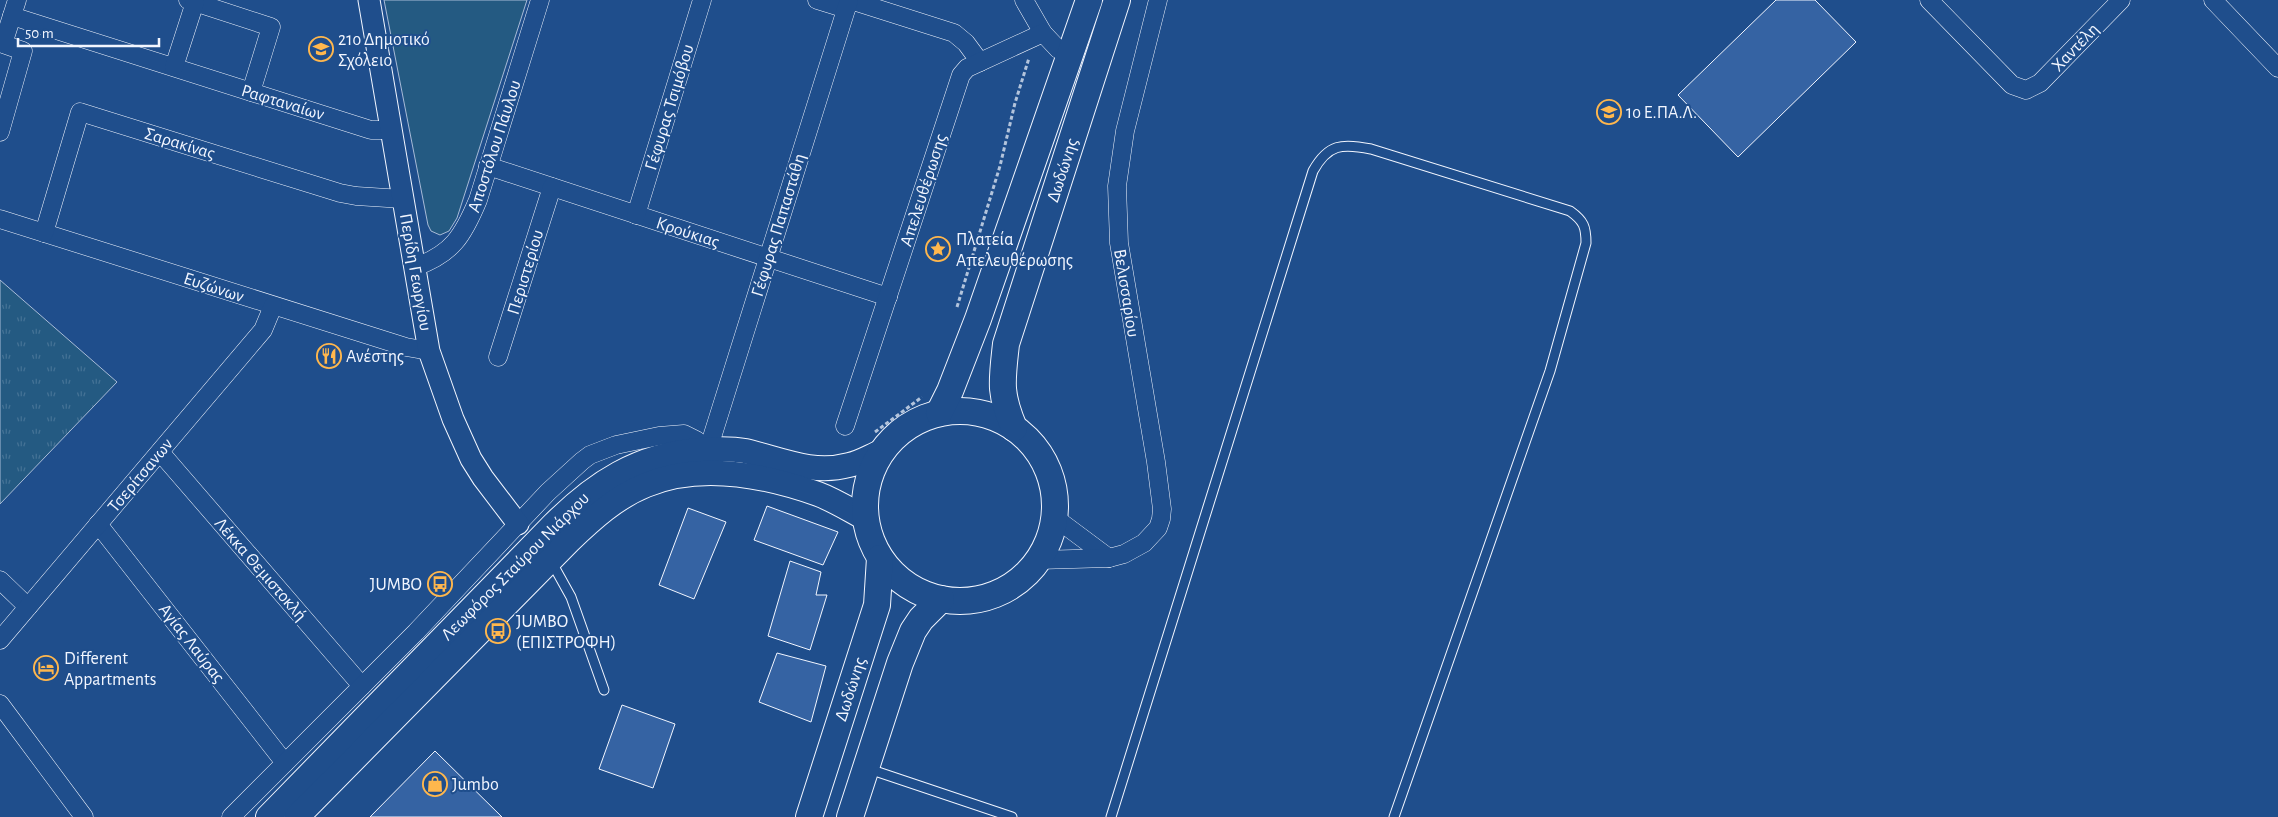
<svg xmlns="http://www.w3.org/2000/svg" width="2278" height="817" viewBox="0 0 2278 817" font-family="'Alegreya Sans',sans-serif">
<defs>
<pattern id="grass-tufts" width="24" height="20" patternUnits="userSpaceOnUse" patternTransform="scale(1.25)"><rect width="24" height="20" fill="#245a82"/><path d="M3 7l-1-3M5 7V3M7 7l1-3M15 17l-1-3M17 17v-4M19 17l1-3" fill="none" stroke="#447295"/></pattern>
</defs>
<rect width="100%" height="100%" fill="#1f4e8c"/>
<!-- grass -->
<polygon fill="url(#grass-tufts)" stroke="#a8bbd7" points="0,280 117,382 0,504"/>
<!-- green -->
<polygon fill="#245a82" stroke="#a8bbd7" points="384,0 527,0 457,218 449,231 440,235 431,231 428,225"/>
<!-- building -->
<g fill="#3563a3" stroke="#f2f6ff">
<polygon points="1776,0 1815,0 1856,42 1738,157 1678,95"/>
<polygon points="767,506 838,532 823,565 754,540"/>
<polygon points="688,508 726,522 694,599 659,585"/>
<polygon points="790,561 821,572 816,595 827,595 810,650 768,636"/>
<polygon points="777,653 826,666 811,722 759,702"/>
<polygon points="622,705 675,724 653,788 599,769"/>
<polygon points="435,751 502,817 370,817"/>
</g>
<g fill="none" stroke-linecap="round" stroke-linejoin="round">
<defs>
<g id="service">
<polyline points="551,561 571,597 604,690"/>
<polyline points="869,769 1012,817"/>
<path d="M1111 817 1313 171C1328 144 1342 143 1371 149L1570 211C1584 221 1586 227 1586 243L1550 371 1394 817"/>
</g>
<g id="minor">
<polyline points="188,0 271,27 251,92"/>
<polyline points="817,0 846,9"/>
<polyline points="850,0 954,33 966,43 980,62"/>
<polyline points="1024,0 1043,33"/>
<polyline points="1929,0 2012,85 2026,90 2040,83 2121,0"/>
<polyline points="2213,0 2278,68"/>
<polyline points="12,16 371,130 392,130"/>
<polyline points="174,67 195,2"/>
<polyline points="0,132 23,51 3,44 17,0"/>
<polyline points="488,166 888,297"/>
<polyline points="636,215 702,0"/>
<polyline points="0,219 406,347 429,351"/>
<polyline points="44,233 80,112 340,193 356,196 403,199"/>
<path d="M415 267C452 254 463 236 478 200L540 0"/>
<polyline points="498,357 552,187"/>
<polyline points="845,426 961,75 967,68 1043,33 1058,49 1069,55"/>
<polyline points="160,452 362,686"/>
<polyline points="1054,517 1109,558"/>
<polyline points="98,524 285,763"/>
<polyline points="1038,560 1109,558 1124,554 1144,543 1158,528 1161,519 1162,509 1156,462 1119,243 1117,186 1125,131 1158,0"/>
<polyline points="0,580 28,607"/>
<polyline points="0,640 263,330 273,306"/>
<polyline points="0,704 84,817"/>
<polyline points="231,817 416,632 548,492 582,461 590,455 616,445 659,436 684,434 696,440 708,450 849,0"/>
</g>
<polyline id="tertiary" points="369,0 429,351 453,419 471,459 483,478 518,524"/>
<g id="secondary">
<path d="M268 817 553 525C595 483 638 455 699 450 714 449 730 448 745 451 780 459 812 475 849 465 860 463 871 456 881 452"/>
<path d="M297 817 569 541C592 519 616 497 646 485 701 462 764 475 818 494 834 500 850 510 865 518"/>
</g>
<g id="primary">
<circle cx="960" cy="506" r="95"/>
<polyline points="939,413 950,391 978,319 1089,0"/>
<path d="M1014 428C999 392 1002 381 1006 344L1117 0"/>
<polyline points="809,817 877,605 880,558"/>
<polyline points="850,817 900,663 913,631 921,619 941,599"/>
</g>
</defs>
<!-- service casing -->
<use href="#service" stroke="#f2f6ff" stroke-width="11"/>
<!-- minor casing -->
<use href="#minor" stroke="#f2f6ff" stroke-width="19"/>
<!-- tertiary casing -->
<use href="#tertiary" stroke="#f2f6ff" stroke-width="23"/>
<!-- secondary casing -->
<use href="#secondary" stroke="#f2f6ff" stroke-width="26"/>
<!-- primary casing -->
<use href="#primary" stroke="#f2f6ff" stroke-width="28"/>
<!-- path -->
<g stroke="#b3c4dc" stroke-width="3" stroke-dasharray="4 2.5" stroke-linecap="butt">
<polyline points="957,307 1000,166 1015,103 1029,58"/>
<polyline points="875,432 922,397"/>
</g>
<!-- service -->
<use href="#service" stroke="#1f4e8c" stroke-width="9"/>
<!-- minor -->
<use href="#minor" stroke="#1f4e8c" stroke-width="18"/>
<!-- tertiary -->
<use href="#tertiary" stroke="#1f4e8c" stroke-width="21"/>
<!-- secondary -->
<use href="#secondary" stroke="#1f4e8c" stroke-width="24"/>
<!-- primary -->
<use href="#primary" stroke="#1f4e8c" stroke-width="26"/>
</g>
<!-- icons -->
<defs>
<symbol id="school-ring" viewBox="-11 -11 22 22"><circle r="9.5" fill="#1f4e8c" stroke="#ffb74d" stroke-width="1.5"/><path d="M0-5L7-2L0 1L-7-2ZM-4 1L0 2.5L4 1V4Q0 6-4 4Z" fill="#ffb74d"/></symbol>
<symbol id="sight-ring" viewBox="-11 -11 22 22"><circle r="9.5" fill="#1f4e8c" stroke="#ffb74d" stroke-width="1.5"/><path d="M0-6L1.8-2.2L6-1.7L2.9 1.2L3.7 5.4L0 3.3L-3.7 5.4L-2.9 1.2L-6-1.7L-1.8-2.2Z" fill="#ffb74d"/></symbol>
<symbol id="restaurant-ring" viewBox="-11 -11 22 22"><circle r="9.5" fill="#1f4e8c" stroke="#ffb74d" stroke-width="1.5"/><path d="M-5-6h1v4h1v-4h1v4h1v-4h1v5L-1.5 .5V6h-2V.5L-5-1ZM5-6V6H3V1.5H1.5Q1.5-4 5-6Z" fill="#ffb74d"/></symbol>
<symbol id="bus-ring" viewBox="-11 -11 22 22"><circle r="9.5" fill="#1f4e8c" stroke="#ffb74d" stroke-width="1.5"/><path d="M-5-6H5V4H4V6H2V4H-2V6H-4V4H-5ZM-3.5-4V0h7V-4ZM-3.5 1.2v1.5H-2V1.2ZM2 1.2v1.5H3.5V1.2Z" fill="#ffb74d"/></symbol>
<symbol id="hotel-ring" viewBox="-11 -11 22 22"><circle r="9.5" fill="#1f4e8c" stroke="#ffb74d" stroke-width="1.5"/><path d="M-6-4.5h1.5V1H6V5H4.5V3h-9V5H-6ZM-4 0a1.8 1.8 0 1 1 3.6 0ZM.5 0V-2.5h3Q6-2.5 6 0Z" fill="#ffb74d"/></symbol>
<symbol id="shop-ring" viewBox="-11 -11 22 22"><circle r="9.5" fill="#1f4e8c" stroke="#ffb74d" stroke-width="1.5"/><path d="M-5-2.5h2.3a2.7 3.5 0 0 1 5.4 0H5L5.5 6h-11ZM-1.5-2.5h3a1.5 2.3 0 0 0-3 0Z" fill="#ffb74d"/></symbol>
</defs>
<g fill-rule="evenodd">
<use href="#school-ring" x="307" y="35" width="28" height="28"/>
<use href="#school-ring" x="1595" y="98" width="28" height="28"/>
<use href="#sight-ring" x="924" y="235" width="28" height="28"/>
<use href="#restaurant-ring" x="315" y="342" width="28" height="28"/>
<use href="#bus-ring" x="426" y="570" width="28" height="28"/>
<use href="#bus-ring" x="484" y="617" width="28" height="28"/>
<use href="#hotel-ring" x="32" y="654" width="28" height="28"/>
<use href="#shop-ring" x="421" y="770" width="28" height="28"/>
</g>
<g text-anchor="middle" stroke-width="4" stroke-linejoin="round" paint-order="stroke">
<!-- poi labels -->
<g font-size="18" fill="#f2f6ff" stroke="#1f4e8c" text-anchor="start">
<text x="338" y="45">21ο Δημοτικό<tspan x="338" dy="21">Σχόλειο</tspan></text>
<text x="1626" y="118">1ο Ε.ΠΑ.Λ.</text>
<text x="956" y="245">Πλατεία<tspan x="956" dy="21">Απελευθέρωσης</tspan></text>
<text x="346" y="362">Ανέστης</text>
<text x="422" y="590" text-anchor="end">JUMBO</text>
<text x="516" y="627">JUMBO<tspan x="516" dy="21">(ΕΠΙΣΤΡΟΦΗ)</tspan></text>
<text x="64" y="664">Different<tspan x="64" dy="21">Appartments</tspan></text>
<text x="452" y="790">Jumbo</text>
</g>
<!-- street labels -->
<g font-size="18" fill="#f2f6ff" stroke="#1f4e8c">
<text transform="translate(2075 47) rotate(-46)" y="6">Χαντέλη</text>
<text transform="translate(283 102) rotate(17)" y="6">Ραφταναίων</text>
<text transform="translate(669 107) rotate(-73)" y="6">Γέφυρας Τσιμόβου</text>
<text transform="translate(180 143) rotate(17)" y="6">Σαρακίνας</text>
<text transform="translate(494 146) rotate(-72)" y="6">Αποστόλου Πάυλου</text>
<text transform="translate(1062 170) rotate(-72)" y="6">Δωδώνης</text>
<text transform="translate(923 190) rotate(-72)" y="6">Απελευθέρωσης</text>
<text transform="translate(778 225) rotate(-73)" y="6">Γέφυρας Παπαστάθη</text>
<text transform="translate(688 232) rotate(18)" y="6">Κρούκιας</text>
<text transform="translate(416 272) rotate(80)" y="6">Περίδη Γεωργίου</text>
<text transform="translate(525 272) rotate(-73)" y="6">Περιστερίου</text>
<text transform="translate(214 287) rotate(18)" y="6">Ευζώνων</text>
<text transform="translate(1127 293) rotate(81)" y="6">Βελισσαρίου</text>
<text transform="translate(140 475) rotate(-50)" y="6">Τσερίτσανων</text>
<text transform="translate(515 566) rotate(-45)" y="6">Λεωφόρος Σταύρου Νιάρχου</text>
<text transform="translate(261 569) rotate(49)" y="6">Λέκκα Θεμιστοκλή</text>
<text transform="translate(192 643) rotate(52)" y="6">Αγίας Λαύρας</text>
<text transform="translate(850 689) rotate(-72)" y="6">Δωδώνης</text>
</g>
</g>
<!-- scale -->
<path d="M18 38v8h141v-8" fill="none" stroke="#f2f6ff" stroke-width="2.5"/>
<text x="25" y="38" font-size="15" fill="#f2f6ff" stroke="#1f4e8c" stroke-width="4" paint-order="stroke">50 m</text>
</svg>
